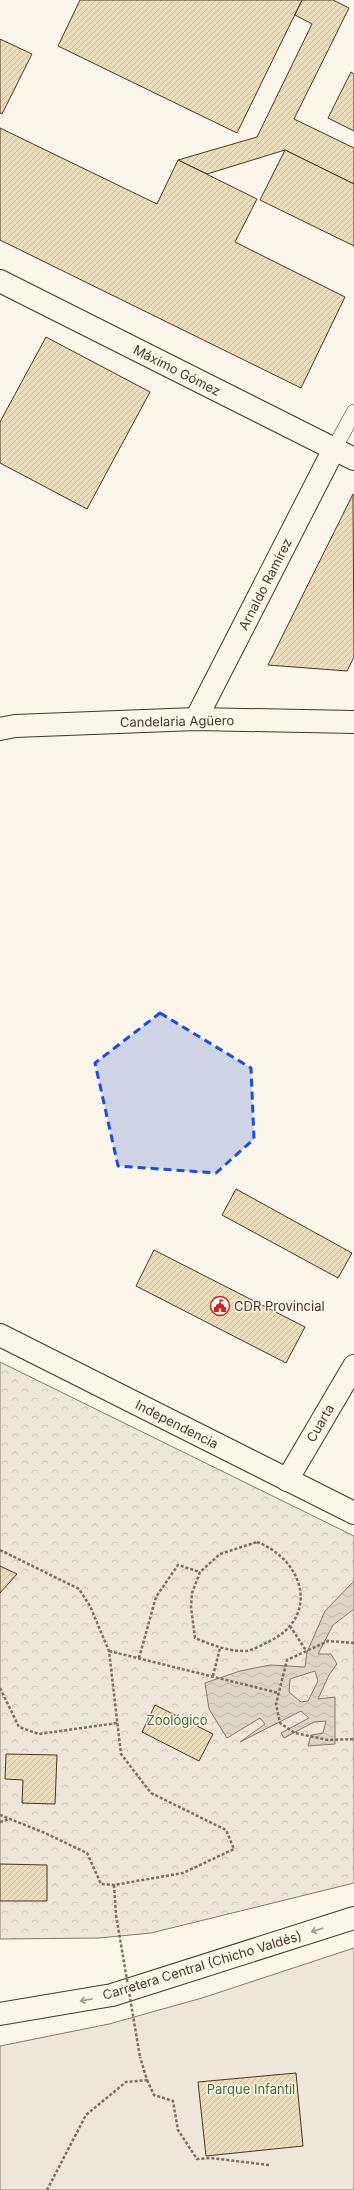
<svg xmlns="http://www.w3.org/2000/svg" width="354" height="2190" viewBox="0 0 354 2190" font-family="Inter,sans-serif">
<defs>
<pattern id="forest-crowns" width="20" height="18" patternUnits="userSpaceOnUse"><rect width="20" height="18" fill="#ede6d9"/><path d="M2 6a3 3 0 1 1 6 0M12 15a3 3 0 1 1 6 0" fill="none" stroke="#cdc6ba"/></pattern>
<pattern id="water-waves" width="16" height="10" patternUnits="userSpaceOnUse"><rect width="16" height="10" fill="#dcd4c6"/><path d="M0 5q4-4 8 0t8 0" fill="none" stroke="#beb7aa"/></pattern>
<pattern id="building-hatch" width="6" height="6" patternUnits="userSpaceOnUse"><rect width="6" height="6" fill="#ecdcbc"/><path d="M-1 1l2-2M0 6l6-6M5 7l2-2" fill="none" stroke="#ccbda1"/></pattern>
</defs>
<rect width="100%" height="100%" fill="#fbf6e9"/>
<!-- green -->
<polygon fill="#ede6d9" stroke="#887966" points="354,1948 354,2190 0,2190 0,2046 109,2024 202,1998"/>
<!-- forest -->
<polygon fill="url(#forest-crowns)" stroke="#887966" points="0,1362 354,1536 354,1883 151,1933 99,1938 0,1939"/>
<!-- water -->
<path fill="url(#water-waves)" stroke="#887966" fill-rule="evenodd" d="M354 1581V1609L333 1625 318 1654H331L337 1664 329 1675 318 1699 335 1697V1744L308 1746 311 1735 323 1733 326 1721 314 1722 284 1738 281 1733 309 1718 301 1711 240 1742 265 1724 260 1718 227 1738 209 1709 205 1683 240 1671 270 1665 305 1667 307 1652 325 1611ZM315 1671 318 1681 308 1701 301 1702 289 1692 290 1679Z"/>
<!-- building -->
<g fill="url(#building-hatch)" stroke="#4a3520">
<polygon points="80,0 302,0 237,133 58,46"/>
<polygon points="302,0 333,0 349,8 294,119 354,148 354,184 285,150 207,174 178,160 257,137 312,24 295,15"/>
<polygon points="0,39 32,54 2,114 0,113"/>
<polygon points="351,72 354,74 354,131 328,118"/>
<polygon points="0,128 157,204 178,160 257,199 235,242 345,297 301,388 0,240"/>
<polygon points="285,150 354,184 354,246 260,200"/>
<polygon points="46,337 150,392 87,509 0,463 0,422"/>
<polygon points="353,494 354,657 347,671 268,665"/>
<polygon points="236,1189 352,1253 338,1278 222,1215"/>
<polygon points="154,1250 305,1327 286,1363 136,1286"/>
<polygon points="0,1566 17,1574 0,1593"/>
<polygon points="155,1705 213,1734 199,1761 142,1732"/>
<polygon points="6,1754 57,1755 55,1804 22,1803 23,1780 5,1779"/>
<polygon points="0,1864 47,1865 47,1901 0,1901"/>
<polygon points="296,2073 303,2146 206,2156 198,2082"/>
</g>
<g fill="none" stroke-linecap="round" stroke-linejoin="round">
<defs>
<polyline id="lane" points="334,449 354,412"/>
<g id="street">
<polyline points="196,719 334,449"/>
<polyline points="0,729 15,726 196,719 354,722"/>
<polyline points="287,1480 354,1366"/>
</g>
<g id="secondary">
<polyline points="0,281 354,459"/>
<polyline points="0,1335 354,1513"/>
</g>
<polyline id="primary" points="0,2014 112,1995 354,1918"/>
</defs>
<!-- lane casing -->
<use href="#lane" stroke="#4a3520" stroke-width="16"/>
<!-- street casing -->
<use href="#street" stroke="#4a3520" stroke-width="24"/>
<!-- secondary casing -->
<use href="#secondary" stroke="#4a3520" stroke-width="24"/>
<!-- primary casing -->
<use href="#primary" stroke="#4a3520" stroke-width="24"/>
<!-- path -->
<g stroke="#7f6f5c" stroke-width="2.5" stroke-dasharray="3 2" stroke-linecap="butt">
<path d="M257 1542C304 1560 321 1617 268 1642 261 1645 252 1651 245 1651 227 1651 212 1645 195 1638L191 1607 192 1593 200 1572 220 1554Z"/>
<polyline points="0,1550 79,1589 90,1606 109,1651 121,1754 151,1793 226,1830 234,1849 183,1873 114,1885 101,1884 87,1853 45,1833 0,1815"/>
<polyline points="290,1626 307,1652"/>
<polyline points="354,1643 328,1641 287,1660 276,1704 280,1723 295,1733 328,1740 354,1739"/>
<polyline points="109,1651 279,1693"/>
<polyline points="139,1658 156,1597 178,1565 200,1572"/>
<polyline points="213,1676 220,1648"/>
<polyline points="0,1688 19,1727 39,1734 117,1723"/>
<polyline points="0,1822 9,1819"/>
<polyline points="114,1885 116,1915"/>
<polyline points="147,2080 154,2095 173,2101 178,2130 197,2159 211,2158 269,2165"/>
<polyline points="47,2190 86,2115 126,2082 147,2080 140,2057"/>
</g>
<!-- lane -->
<use href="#lane" stroke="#fbf6e9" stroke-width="15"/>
<!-- street -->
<use href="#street" stroke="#fbf6e9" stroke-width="22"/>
<!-- secondary -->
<use href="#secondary" stroke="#fbf6e9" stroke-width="22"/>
<!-- primary -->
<use href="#primary" stroke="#fbf6e9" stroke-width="22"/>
<!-- path-bridge -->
<polyline stroke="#7f6f5c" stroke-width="2.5" stroke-dasharray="3 2" stroke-linecap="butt" points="116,1915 140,2057"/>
</g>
<!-- one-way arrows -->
<defs><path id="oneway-shaft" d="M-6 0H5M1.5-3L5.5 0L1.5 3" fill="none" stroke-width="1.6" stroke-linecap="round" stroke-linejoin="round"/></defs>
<g stroke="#a29684">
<use href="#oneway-shaft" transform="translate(317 1930) rotate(162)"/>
<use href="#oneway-shaft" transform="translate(86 2000) rotate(170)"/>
</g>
<!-- marked area -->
<path fill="#1d4ed8" fill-opacity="0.2" stroke="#1d4ed8" stroke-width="3" stroke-dasharray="8 5" stroke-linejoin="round" d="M160 1013 251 1068 254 1139 216 1173 118 1166 95 1063Z"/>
<!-- icons -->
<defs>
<symbol id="civic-ring" viewBox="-11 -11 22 22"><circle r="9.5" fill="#fbf6e9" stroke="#c62828" stroke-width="1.5"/><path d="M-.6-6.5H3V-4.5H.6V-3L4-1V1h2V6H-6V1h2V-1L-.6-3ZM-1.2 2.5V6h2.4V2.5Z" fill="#c62828"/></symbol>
</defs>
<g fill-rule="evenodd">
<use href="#civic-ring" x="209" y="1295" width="22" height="22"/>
</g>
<g text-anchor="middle" stroke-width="3" stroke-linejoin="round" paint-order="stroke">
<!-- street labels -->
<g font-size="13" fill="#4a3520" stroke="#fbf6e9">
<text transform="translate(177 370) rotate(27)" y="5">Máximo Gómez</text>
<text transform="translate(265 584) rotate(-63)" y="5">Arnaldo Ramírez</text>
<text transform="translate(177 721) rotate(-1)" y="5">Candelaria Agüero</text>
<text transform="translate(320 1423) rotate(-60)" y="5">Cuarta</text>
<text transform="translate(177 1424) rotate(27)" y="5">Independencia</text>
<text transform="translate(202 1965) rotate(-17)" y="5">Carretera Central (Chicho Valdés)</text>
</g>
<!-- poi labels -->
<g font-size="13" fill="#4a3520" stroke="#fbf6e9" text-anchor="start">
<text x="234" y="1311">CDR Provincial</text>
</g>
<!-- park labels -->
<g font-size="13" fill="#436837" stroke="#fbf6e9">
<text x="177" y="1725">Zoológico</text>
<text x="251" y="2094">Parque Infantil</text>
</g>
</g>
</svg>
